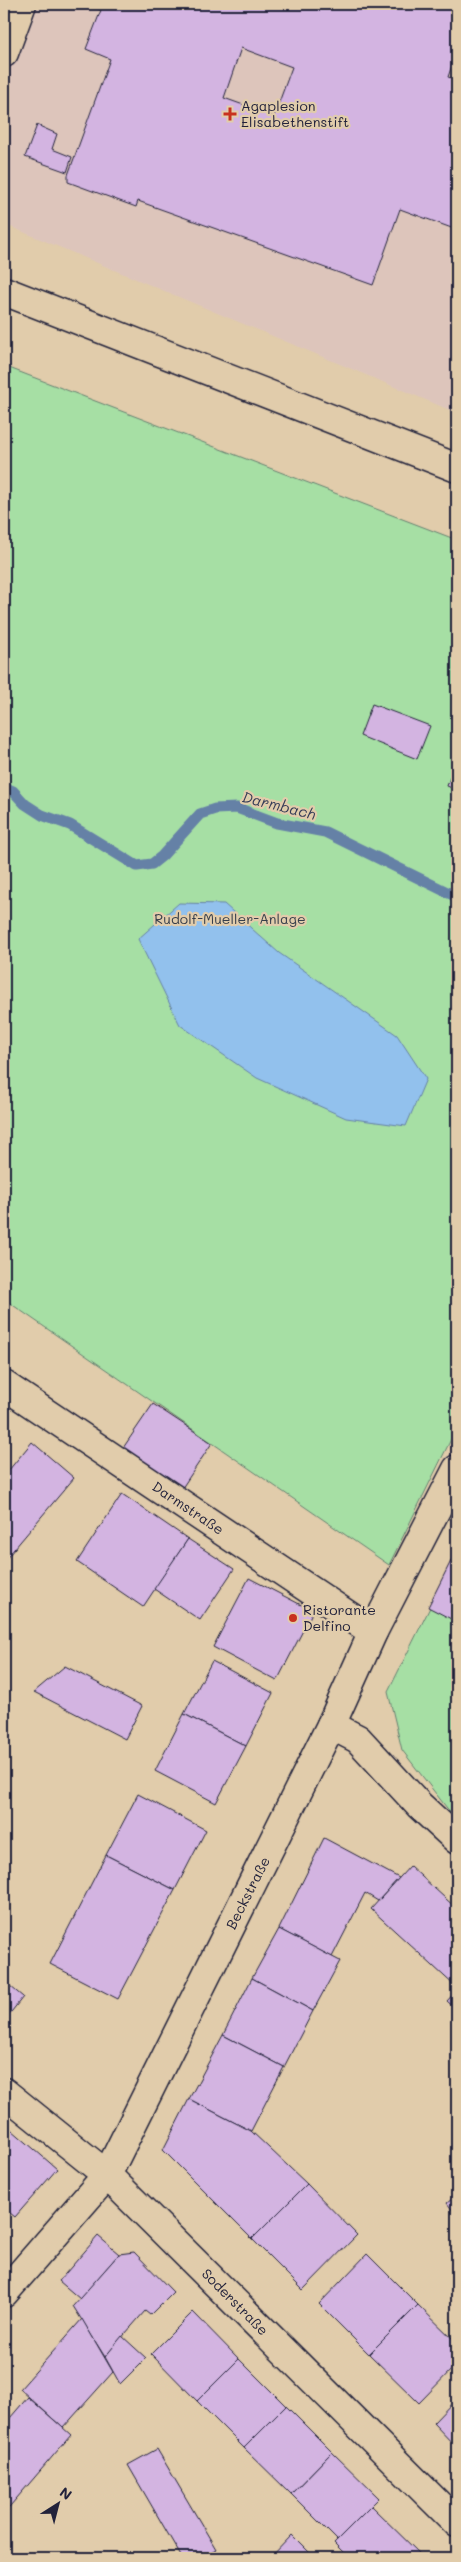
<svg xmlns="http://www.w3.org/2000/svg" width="461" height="2562" viewBox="0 0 461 2562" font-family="Mali,sans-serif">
<rect width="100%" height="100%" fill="#e1ccab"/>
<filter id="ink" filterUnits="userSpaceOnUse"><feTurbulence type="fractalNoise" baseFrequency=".02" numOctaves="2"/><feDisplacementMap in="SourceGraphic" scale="10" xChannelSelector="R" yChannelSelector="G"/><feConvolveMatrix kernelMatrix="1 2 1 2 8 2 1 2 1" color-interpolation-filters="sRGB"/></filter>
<g filter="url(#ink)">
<!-- built -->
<polygon fill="#ddc5bb" points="4,4 457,4 457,413 4,224"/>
<!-- green -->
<g fill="#a6dfa4" stroke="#648070">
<polygon points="4,366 457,540 457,1427 389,1565 4,1299"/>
<polygon points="457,1553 457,1821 402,1750 388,1692"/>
</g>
<!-- water -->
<polygon fill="#92c1ed" stroke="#6581a6" points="179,903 224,904 279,953 397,1035 426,1079 406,1126 346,1118 257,1078 180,1025 138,939"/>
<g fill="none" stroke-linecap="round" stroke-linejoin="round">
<!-- stream -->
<polyline stroke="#6581a6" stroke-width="11" points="4,787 13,791 25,804 42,815 70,825 137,866 152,864 162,856 200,814 215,809 237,808 277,823 325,832 457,897"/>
</g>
<!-- building -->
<g fill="#d3b4e1" stroke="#22223b" fill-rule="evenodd">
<path d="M85 4 457 5V51L448 77 457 80V230L400 209 373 285 138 201 136 207 68 182V175L110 59 86 49 101 10ZM241 48 292 67 274 116 224 98Z"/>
<polygon points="37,125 57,134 52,149 72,157 67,172 25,157"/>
<polygon points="372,704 430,726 417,759 360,736"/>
<polygon points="457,759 457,790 447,786"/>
<polygon points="153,1404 212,1443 182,1488 123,1448"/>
<polygon points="32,1442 74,1478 4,1561 4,1476"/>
<polygon points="122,1494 188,1539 143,1607 77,1562"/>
<polygon points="188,1539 234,1569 200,1620 154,1589"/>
<polygon points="453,1557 457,1559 457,1622 428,1607"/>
<polygon points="249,1578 313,1611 277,1681 213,1647"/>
<polygon points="212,1661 273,1693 246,1746 184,1714"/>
<polygon points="65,1666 142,1706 125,1739 34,1692"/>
<polygon points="184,1714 246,1746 216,1803 155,1771"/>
<polygon points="138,1794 206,1830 175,1890 106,1855"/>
<polygon points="324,1838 399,1878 378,1901 365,1893 332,1957 279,1929"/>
<polygon points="106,1855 175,1890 118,1999 50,1964"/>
<polygon points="410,1866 457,1909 457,1988 371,1909"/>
<polygon points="279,1929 340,1961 313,2011 252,1978"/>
<polygon points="252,1978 313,2011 284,2067 223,2035"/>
<polygon points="4,1981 23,1997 4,2021"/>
<polygon points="457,1990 457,2010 447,2001"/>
<polygon points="223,2035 284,2067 251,2131 189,2099"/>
<polygon points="189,2099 251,2131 307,2184 252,2239 163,2150"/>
<polygon points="4,2123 57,2169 15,2217 4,2208"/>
<polygon points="307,2184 357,2235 303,2290 252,2239"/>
<polygon points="457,2195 457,2216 447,2203"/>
<polygon points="98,2236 119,2254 80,2299 59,2281"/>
<polygon points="134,2252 173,2292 150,2315 145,2311 105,2357 73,2306 119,2254"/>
<polygon points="367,2254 418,2305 369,2354 319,2304"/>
<polygon points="418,2305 457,2343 457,2364 419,2403 369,2354"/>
<polygon points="193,2312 239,2359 197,2401 151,2354"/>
<polygon points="82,2319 113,2372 63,2428 20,2389"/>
<polygon points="122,2336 146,2358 120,2384 105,2357"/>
<polygon points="239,2359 286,2406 244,2448 197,2401"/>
<polygon points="28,2397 71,2435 4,2513 4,2425"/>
<polygon points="457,2398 457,2448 433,2423"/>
<polygon points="286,2406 332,2452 291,2494 244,2448"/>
<polygon points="157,2449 216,2549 200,2558 182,2558 128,2465"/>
<polygon points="332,2452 379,2498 337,2540 291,2494"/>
<polygon points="371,2506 424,2558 349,2558 334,2543"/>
<polygon points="292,2535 315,2558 270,2558"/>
</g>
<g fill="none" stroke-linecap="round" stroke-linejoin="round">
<defs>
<g id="minor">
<polyline points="4,53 22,4"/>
<polyline points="4,1385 373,1632"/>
<polyline points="331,1725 358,1739 419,1805 457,1840"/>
<polyline points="4,2092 107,2175 457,2523"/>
<polyline points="4,2293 107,2175 331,1725 373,1632 457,1469"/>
</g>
<polyline id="major" points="4,291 457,468"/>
</defs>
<!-- minor casing -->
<use href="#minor" stroke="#22223b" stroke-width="31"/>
<!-- major casing -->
<use href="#major" stroke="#22223b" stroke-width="31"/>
<!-- minor -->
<use href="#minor" stroke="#e1ccab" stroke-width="28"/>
<!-- major -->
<use href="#major" stroke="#e1ccab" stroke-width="28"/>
</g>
</g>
<!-- markers -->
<g fill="#c8321e" stroke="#e1ccab" stroke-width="2">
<path d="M227.5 106.5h5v5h5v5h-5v5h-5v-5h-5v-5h5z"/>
<circle cx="293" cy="1618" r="5"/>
</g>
<g text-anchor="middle" stroke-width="4.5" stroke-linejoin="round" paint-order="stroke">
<!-- poi labels -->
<g font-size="14" fill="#22223b" stroke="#e1ccab" text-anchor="start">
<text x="241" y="111">Agaplesion<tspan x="241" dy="16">Elisabethenstift</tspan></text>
<text x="303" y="1615">Ristorante<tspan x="303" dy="16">Delfino</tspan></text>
</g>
<!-- park labels -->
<g font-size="14" fill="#363e4b" stroke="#e1ccab">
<text x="230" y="924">Rudolf-Mueller-Anlage</text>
</g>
<!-- street labels -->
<g font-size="14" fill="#22223b" stroke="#e1ccab">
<text transform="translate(188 1508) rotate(34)" y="5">Darmstraße</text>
<text transform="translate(248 1893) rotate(-63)" y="5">Beckstraße</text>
<text transform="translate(235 2302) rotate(45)" y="5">Soderstraße</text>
</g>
<!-- water labels -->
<g font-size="15" font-style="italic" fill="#333a56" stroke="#e1ccab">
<text transform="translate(279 806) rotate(14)" y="5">Darmbach</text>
</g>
</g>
<!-- margin -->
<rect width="461" height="2562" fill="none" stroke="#e1ccab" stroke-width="20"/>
<rect x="10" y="10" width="441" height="2542" fill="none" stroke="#22223b" stroke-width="2" filter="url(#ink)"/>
<!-- north arrow -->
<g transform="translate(58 2504) rotate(36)" stroke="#e1ccab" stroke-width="4" paint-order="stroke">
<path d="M0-4L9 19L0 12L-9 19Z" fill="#22223b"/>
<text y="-8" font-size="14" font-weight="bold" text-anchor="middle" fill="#22223b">N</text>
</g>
</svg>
